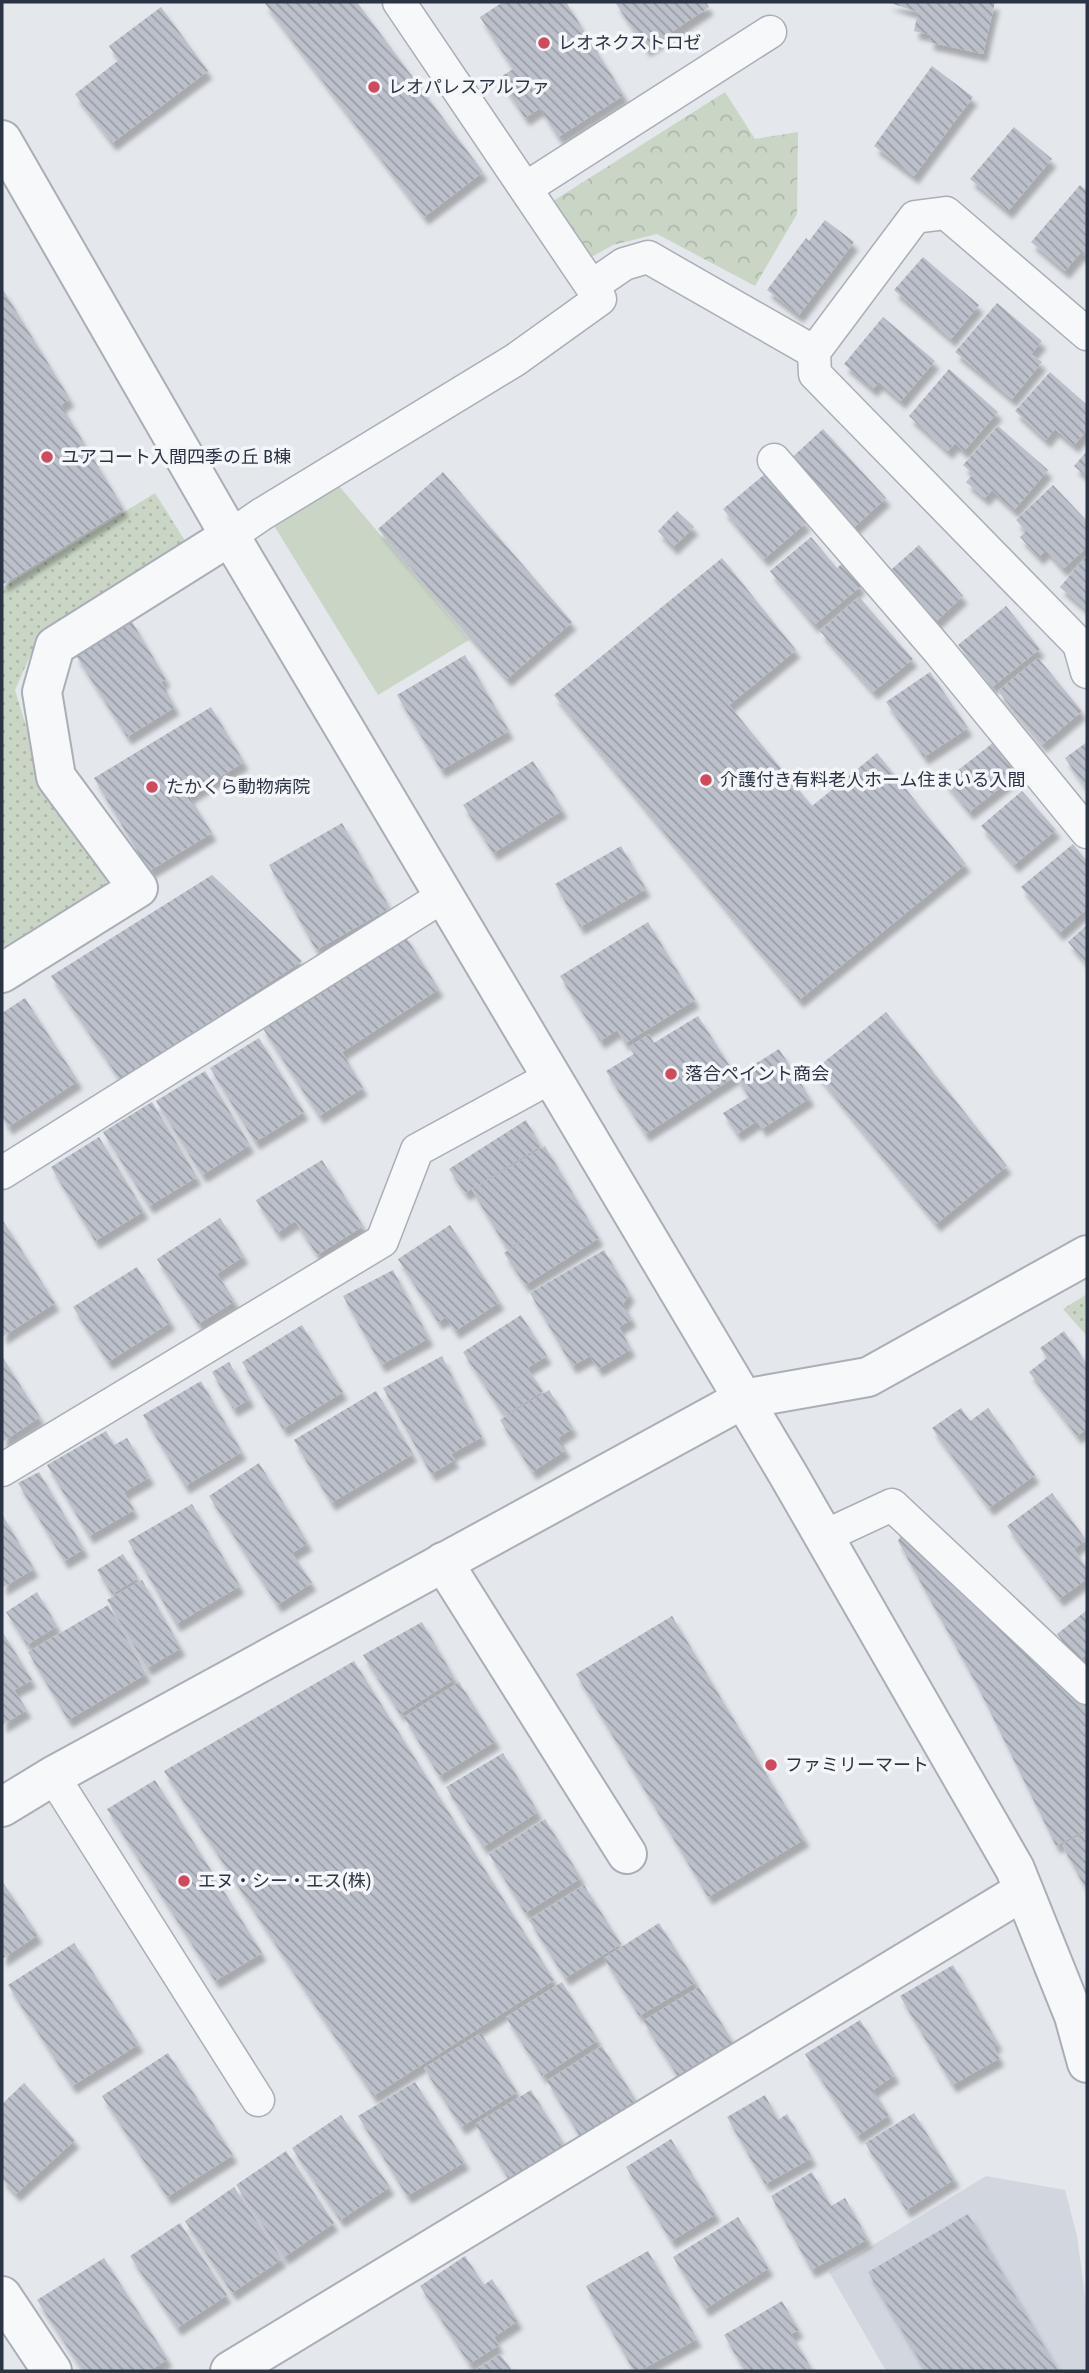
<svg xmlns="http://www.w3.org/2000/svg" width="1089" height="2373" viewBox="0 0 1089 2373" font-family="'Roboto Condensed','Noto Sans JP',sans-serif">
<defs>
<pattern id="forest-crowns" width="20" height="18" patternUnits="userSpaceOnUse" patternTransform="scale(1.75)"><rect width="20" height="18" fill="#c9d6c5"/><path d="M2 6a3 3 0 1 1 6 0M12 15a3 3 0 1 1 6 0" fill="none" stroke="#adb8ab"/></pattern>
<pattern id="park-dots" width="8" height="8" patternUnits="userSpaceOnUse" patternTransform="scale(1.75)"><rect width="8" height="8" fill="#c9d6c5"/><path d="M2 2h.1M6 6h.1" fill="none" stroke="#adb8ab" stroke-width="1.8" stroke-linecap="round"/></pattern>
<pattern id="building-back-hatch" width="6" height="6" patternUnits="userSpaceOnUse" patternTransform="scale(1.75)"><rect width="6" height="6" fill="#bbc0ca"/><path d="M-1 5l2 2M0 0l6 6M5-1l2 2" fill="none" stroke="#989da6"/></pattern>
<filter id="shadow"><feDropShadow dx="4.5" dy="8" stdDeviation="2" flood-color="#0004"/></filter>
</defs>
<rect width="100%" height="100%" fill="#e4e7ec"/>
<!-- built -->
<polygon fill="#d2d6de" points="986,2176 1065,2190 1077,2236 1087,2311 1087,2371 886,2371 829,2272"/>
<!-- green -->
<polygon fill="#c9d6c5" points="334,480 469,640 378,695 270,519"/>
<!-- forest -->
<polygon fill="url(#forest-crowns)" points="725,92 755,139 798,132 797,214 755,286 657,234 613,245 588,259 550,203"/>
<!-- park -->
<g fill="url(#park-dots)">
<polygon points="155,493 187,544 41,631 15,690 45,788 109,875 103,891 2,957 2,588"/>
<polygon points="1087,1294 1087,1336 1063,1309"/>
</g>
<!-- building -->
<g fill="url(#building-back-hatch)" filter="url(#shadow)">
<polygon points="264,2 357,2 483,172 424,217"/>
<polygon points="503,2 566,2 624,95 558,137 540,108 525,118 499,78 513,69 480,17"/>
<polygon points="615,2 706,2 709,7 646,49"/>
<polygon points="887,2 995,2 983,54 929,42 931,35 914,31 918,12"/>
<polygon points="161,7 208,71 112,143 75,94 119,60 109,46"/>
<polygon points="932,66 973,97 914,176 874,146"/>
<polygon points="1014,127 1052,159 1008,211 970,179"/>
<polygon points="1080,185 1087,191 1087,257 1081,252 1065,271 1031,242"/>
<polygon points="825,220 854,242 799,315 767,290 806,238 809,241"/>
<polygon points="923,257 979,305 951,339 894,290"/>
<polygon points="2,288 70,399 61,405 124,509 2,585"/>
<polygon points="997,303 1042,341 1031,354 1042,362 1012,399 955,352"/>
<polygon points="883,317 935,361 901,401 879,382 873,389 844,364"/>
<polygon points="949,369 998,412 964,451 955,443 948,451 909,416"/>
<polygon points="1050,372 1087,405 1087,430 1074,445 1055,429 1046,440 1015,411"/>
<polygon points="998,426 1048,470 1014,510 992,490 985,498 966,482 973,474 963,465"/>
<polygon points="823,429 886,498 849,532 787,462"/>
<polygon points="1087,451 1087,477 1074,466"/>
<polygon points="771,469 789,490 783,495 806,523 764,559 723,509"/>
<polygon points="443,472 572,622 507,679 378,529"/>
<polygon points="1053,485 1087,521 1087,547 1063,569 1046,550 1039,557 1020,537 1026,531 1016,520"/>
<polygon points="677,511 694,527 673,547 658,531"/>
<polygon points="811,537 837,568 843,563 861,586 814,625 770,571"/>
<polygon points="919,545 963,596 930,627 884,576"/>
<polygon points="1087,555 1087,610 1060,587"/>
<polygon points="722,558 796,650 729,705 812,806 877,753 966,864 799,1000 554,695"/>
<polygon points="859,597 913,659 873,692 820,631"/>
<polygon points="1006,606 1040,649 992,687 958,645"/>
<polygon points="131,620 166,679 161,682 175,707 127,737 75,654"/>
<polygon points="465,655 509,731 441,770 397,695"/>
<polygon points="1038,658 1082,711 1042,745 998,691"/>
<polygon points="930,672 968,728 924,757 886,702"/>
<polygon points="211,707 244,762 189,796 212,833 149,871 94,778"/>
<polygon points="998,739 1022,771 969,812 944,781"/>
<polygon points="1087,742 1087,790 1065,758"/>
<polygon points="533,761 563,810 493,853 463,805"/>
<polygon points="1022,791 1056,830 1014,865 981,826"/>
<polygon points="342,823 390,908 316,950 269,865"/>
<polygon points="1073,844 1087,861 1087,909 1059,933 1021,887"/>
<polygon points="621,846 646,889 580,927 555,884"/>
<polygon points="212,875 302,961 120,1080 51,976"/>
<polygon points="648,922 695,1000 625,1043 617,1030 600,1041 560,976"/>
<polygon points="1087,925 1087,964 1068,942"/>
<polygon points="404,934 439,989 342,1052 363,1088 319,1116 262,1027"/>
<polygon points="25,998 78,1081 8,1127 2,1117 2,1013"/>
<polygon points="886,1012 1007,1166 936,1224 814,1070"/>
<polygon points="698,1016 736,1076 645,1134 606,1071 634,1054 629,1047 649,1034 654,1043"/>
<polygon points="259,1038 304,1112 255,1142 210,1068"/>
<polygon points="779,1049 810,1098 762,1129 757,1121 737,1134 723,1113 749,1097 736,1076"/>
<polygon points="205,1071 250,1145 202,1175 156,1101"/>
<polygon points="152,1102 197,1177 149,1206 103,1132"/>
<polygon points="526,1120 541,1146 465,1193 449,1169"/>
<polygon points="99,1137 144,1211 95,1241 51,1167"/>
<polygon points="545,1146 599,1238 525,1285 504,1253 550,1224 507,1249 472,1190"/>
<polygon points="322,1160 363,1226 317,1255 295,1221 277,1233 256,1200"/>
<polygon points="220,1218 244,1256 217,1274 235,1301 198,1324 157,1259"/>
<polygon points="2,1219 55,1303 2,1337"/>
<polygon points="450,1225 500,1302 455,1331 446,1317 438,1322 398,1259"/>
<polygon points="604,1250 630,1294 623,1304 632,1319 619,1327 631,1349 598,1369 590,1356 572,1366 530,1293"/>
<polygon points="137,1267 171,1322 108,1362 73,1307"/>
<polygon points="393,1270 429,1338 381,1365 343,1296"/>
<polygon points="521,1315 547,1356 527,1368 543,1391 504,1416 463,1352"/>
<polygon points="302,1325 343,1392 283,1429 242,1362"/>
<polygon points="1064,1331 1087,1364 1087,1429 1077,1436 1029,1372 1047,1358 1040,1348"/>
<polygon points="2,1356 40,1417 2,1442"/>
<polygon points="442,1356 482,1437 451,1454 455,1460 431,1474 383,1388"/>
<polygon points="229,1362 250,1399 233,1409 212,1372"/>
<polygon points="201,1381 242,1452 185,1486 143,1415"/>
<polygon points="549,1390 573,1428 558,1438 566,1450 532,1472 500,1420"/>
<polygon points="376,1391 413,1454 331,1503 294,1440"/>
<polygon points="961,1408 970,1421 988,1408 1035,1475 989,1508 932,1428"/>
<polygon points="106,1431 114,1445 127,1438 150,1477 124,1492 134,1510 89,1536 47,1465"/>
<polygon points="259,1463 308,1543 292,1553 312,1583 277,1605 209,1496"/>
<polygon points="39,1472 84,1549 64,1561 18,1483"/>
<polygon points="1052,1493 1086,1540 1074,1549 1087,1569 1087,1579 1059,1599 1007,1526"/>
<polygon points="192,1504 240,1586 176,1624 128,1541"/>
<polygon points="2,1514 34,1569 2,1588"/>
<polygon points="903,1532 1087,1705 1087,1829 1056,1846 978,1687 898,1541"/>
<polygon points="123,1554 138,1578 112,1594 97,1570"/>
<polygon points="142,1580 181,1648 147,1668 107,1600"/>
<polygon points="37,1592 57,1626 27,1645 6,1612"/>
<polygon points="108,1605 146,1674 68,1720 28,1652"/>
<polygon points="1087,1610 1087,1654 1078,1661 1057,1634"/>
<polygon points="672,1616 805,1839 708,1897 576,1674"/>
<polygon points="422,1622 455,1679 400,1714 363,1655"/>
<polygon points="2,1631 32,1680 14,1690 27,1710 2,1725"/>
<polygon points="354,1661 554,1980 373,2096 164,1771"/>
<polygon points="459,1682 496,1741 439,1776 404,1717"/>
<polygon points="503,1753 538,1812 483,1847 446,1787"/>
<polygon points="155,1780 262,1953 215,1981 107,1809"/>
<polygon points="545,1819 581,1878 525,1913 489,1854"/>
<polygon points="1087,1831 1087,1891 1062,1845"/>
<polygon points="2,1881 38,1935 2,1959"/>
<polygon points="584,1885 621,1944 565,1978 529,1920"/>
<polygon points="659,1923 696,1982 639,2016 604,1958"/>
<polygon points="74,1943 139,2044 72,2086 8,1985"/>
<polygon points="953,1965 998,2043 993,2046 1000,2058 952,2085 900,1996"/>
<polygon points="562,1982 598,2040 542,2076 506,2017"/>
<polygon points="699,1987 735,2045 680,2080 643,2021"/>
<polygon points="860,2020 895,2075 873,2090 889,2115 857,2136 805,2054"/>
<polygon points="481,2033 517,2092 461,2127 424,2068"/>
<polygon points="602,2046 639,2105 582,2140 547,2081"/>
<polygon points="168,2053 233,2155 167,2197 102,2096"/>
<polygon points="415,2082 465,2162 407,2196 358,2116"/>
<polygon points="24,2083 75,2140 16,2194 2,2179 2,2104"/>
<polygon points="531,2090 567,2149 511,2183 475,2124"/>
<polygon points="765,2095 778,2120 787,2114 812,2158 765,2184 727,2117"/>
<polygon points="914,2113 955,2179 906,2210 865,2143"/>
<polygon points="341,2115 390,2187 340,2220 292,2148"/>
<polygon points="671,2139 716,2214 671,2241 626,2167"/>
<polygon points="286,2151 334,2223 284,2257 236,2185"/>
<polygon points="812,2172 831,2206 845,2198 868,2239 811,2270 771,2196"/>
<polygon points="234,2187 282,2259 232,2293 185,2221"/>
<polygon points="968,2214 1058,2371 926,2371 868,2272"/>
<polygon points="738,2217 769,2268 705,2309 673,2257"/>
<polygon points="180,2223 227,2295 177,2328 130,2256"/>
<polygon points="648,2251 697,2339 639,2371 634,2371 586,2286"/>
<polygon points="465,2256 484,2285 492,2279 518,2321 494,2337 499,2345 469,2364 420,2286"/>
<polygon points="104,2258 168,2359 149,2371 83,2371 37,2300"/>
<polygon points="782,2301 799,2330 791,2334 813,2371 745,2371 724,2335"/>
<polygon points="500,2354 512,2371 475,2371"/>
</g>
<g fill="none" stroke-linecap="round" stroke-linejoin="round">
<defs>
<g id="service">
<polyline points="526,188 770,32"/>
<polyline points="592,286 624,264 648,257 814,352"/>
<polyline points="1087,334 946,213 915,217 814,352 815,374 1079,644 1087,672"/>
<polyline points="774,460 939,651 1087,832"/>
<polyline points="230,536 262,514 515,360 600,299 399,2"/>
<polyline points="2,1173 445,895"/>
<polyline points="2,1470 382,1241 417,1150 553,1076"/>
<polyline points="823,1537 892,1505 1087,1688"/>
<polyline points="53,1776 258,2100"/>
</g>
<g id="minor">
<polyline points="2,973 138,888 56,777 42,692 55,646 230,536"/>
<polyline points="743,1399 868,1377 1087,1255"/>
<polyline points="443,1562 627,1854"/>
<polyline points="2,2296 52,2371"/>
<polyline points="230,2371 1023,1891"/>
</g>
<g id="tertiary">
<polyline points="2,140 230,536 789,1476 1015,1869 1074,2016 1087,2063"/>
<polyline points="2,1807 53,1776 743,1399"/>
</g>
</defs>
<!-- service casing -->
<use href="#service" stroke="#a9aeb7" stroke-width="35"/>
<!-- minor casing -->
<use href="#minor" stroke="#a9aeb7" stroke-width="42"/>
<!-- tertiary casing -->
<use href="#tertiary" stroke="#a9aeb7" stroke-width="42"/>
<!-- service -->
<use href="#service" stroke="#f7f8fa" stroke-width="32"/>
<!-- minor -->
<use href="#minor" stroke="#f7f8fa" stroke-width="38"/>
<!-- tertiary -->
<use href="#tertiary" stroke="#f7f8fa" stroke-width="38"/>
</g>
<!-- markers -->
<g fill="#d1495b" stroke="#f4f6f9" stroke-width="2.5">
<circle cx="544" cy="43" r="7"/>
<circle cx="374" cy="87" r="7"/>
<circle cx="47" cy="457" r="7"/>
<circle cx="706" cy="780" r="7"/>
<circle cx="152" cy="787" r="7"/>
<circle cx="671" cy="1074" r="7"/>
<circle cx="771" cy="1765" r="7"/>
<circle cx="184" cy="1881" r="7"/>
</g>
<g text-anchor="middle" stroke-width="7" stroke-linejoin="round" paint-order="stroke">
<!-- poi labels -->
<g font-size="18" fill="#2b3445" stroke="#f4f6f9" text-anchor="start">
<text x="558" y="49">レオネクストロゼ</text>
<text x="388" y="93">レオパレスアルファ</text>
<text x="61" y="463">ユアコート入間四季の丘 B棟</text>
<text x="720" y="786">介護付き有料老人ホーム住まいる入間</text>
<text x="166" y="793">たかくら動物病院</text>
<text x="685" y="1080">落合ペイント商会</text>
<text x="785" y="1771">ファミリーマート</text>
<text x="198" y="1887">エヌ・シー・エス(株)</text>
</g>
</g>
<!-- border -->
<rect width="1089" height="2373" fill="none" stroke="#2b3445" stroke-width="7"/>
</svg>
